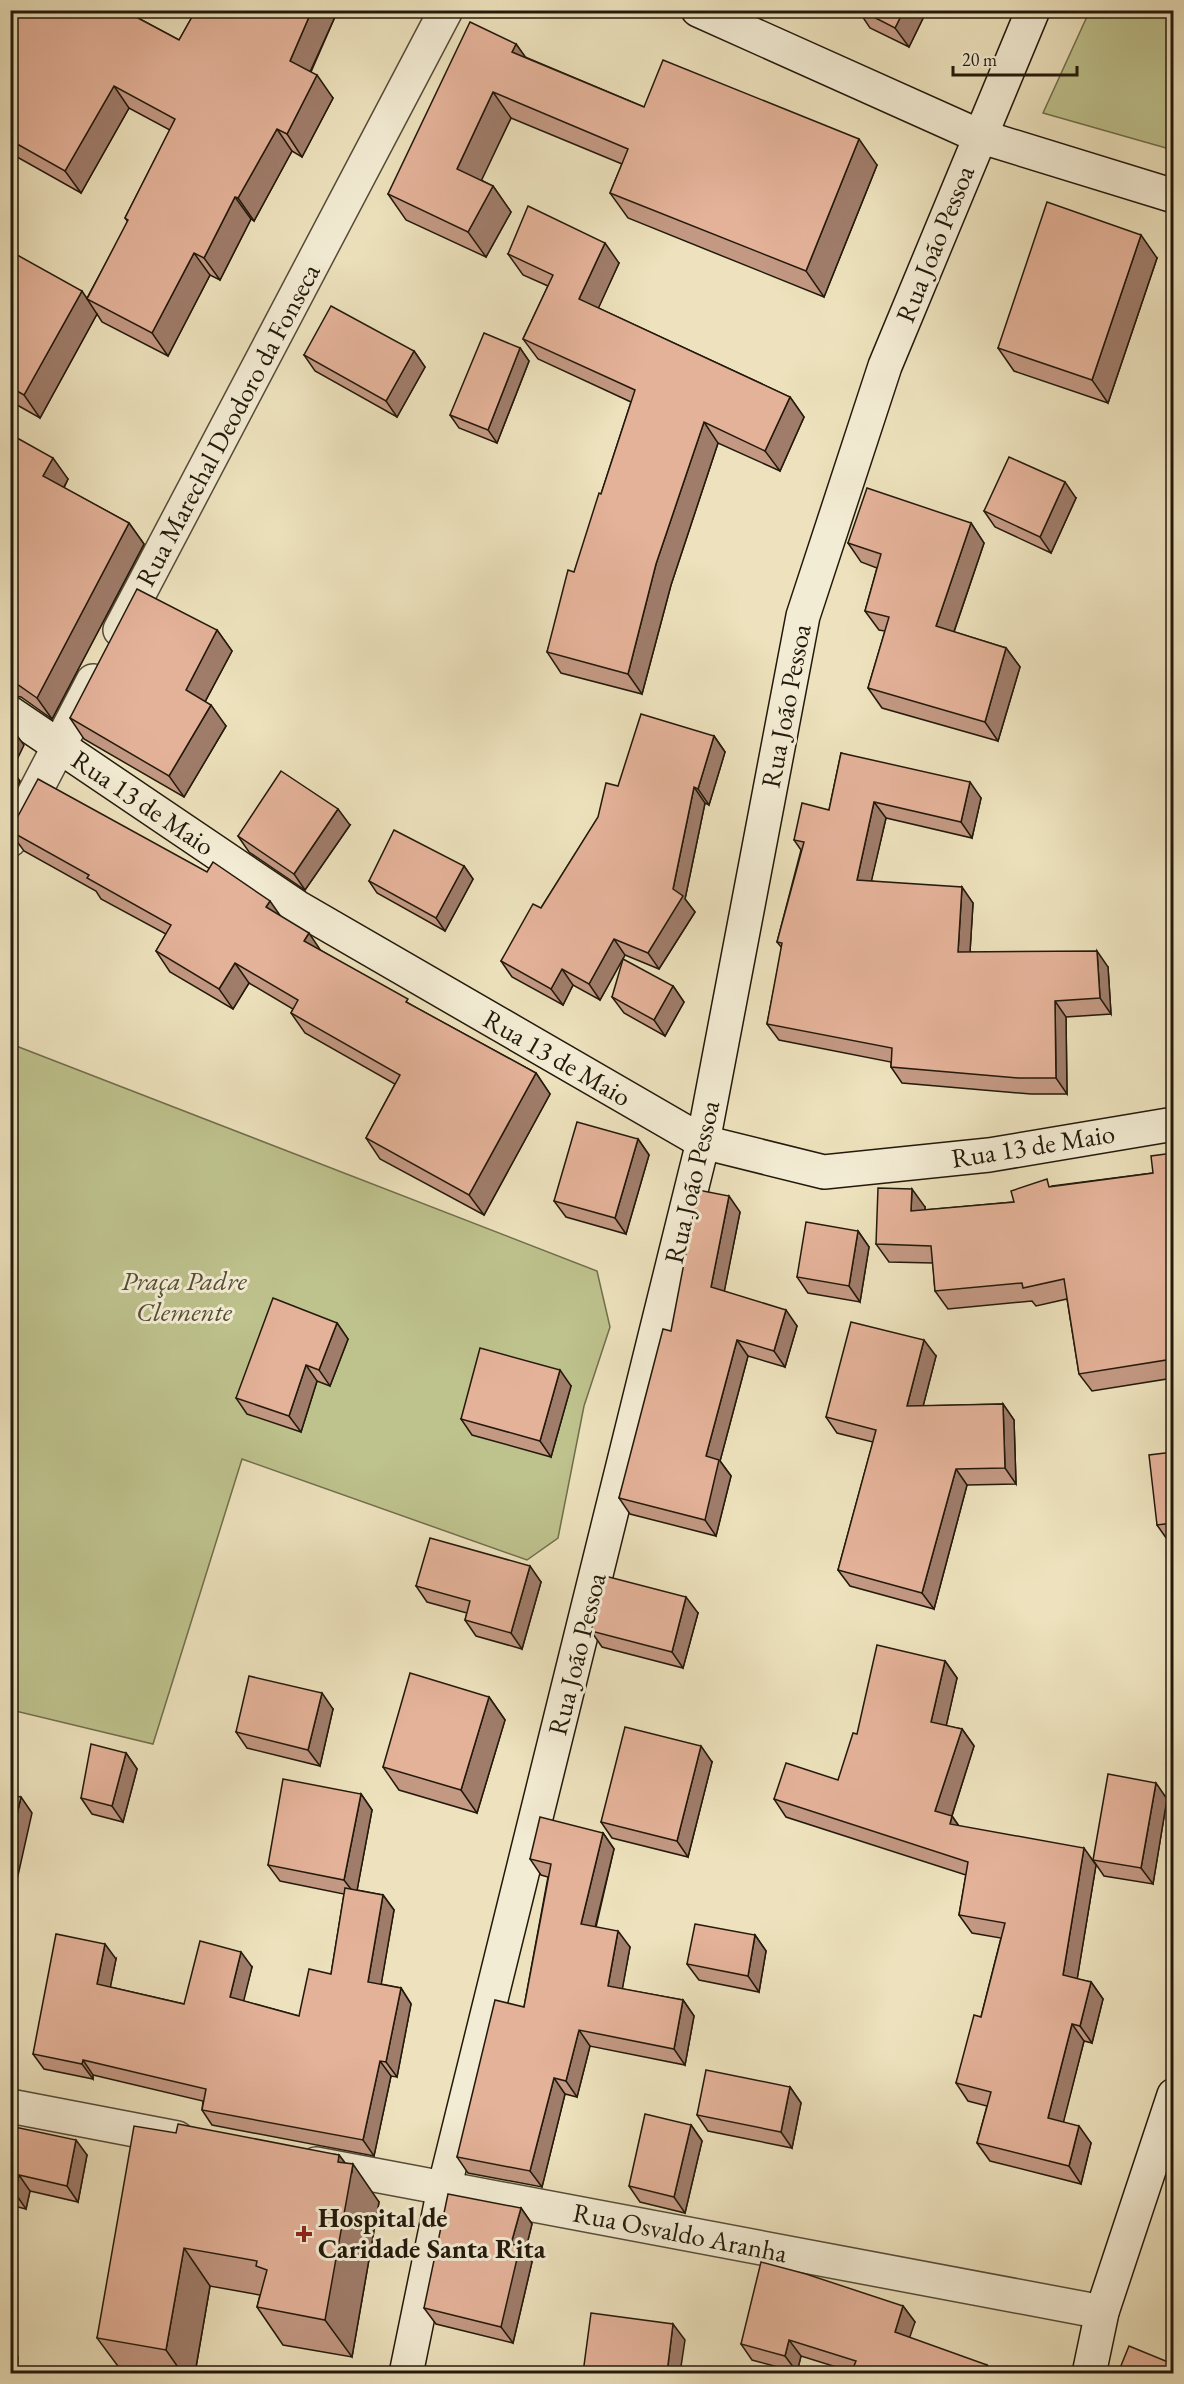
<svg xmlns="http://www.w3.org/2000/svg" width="1184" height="2384" viewBox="0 0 1184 2384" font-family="'EB Garamond',serif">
<rect width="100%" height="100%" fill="#ede2bd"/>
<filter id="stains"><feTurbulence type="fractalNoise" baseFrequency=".00333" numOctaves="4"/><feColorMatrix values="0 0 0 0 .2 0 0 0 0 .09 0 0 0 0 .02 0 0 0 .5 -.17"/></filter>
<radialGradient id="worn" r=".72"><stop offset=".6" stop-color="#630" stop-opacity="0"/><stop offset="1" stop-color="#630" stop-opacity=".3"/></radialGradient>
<!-- green -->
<g fill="#bec28d" stroke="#706e4c" stroke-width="1.5">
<polygon points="1090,10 1173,11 1173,150 1043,113"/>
<polygon points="11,1044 597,1271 610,1327 584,1406 558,1538 527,1560 242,1459 153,1744 11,1710"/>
</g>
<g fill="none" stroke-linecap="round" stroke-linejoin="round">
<defs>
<g id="street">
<polyline points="120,630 446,10"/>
<polyline points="10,840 93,681"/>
<polyline points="10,2106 177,2138"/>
<polyline points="316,2164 1102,2312"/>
</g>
<g id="secondary">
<polyline points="698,10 979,136 1174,196"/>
<polyline points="10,713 297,907 703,1142 824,1172 989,1155 1174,1124"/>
<polyline points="406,2374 444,2189 703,1142 803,616 885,366 1033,10"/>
<polyline points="1089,2374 1102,2312 1174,2095"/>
</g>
</defs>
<!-- street casing -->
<use href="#street" stroke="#564b38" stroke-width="36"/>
<!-- secondary casing -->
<use href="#secondary" stroke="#23190b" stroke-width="36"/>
<!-- street -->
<use href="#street" stroke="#f3ecd4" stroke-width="33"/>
<!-- secondary -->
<use href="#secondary" stroke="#f3ecd4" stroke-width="33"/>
</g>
<!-- wall -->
<g fill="#c49984" stroke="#23190b" stroke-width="1.5">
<polygon points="10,10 143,10 138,18 179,40 196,10 338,10 311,72 333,98 302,157 292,151 254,221 251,219 220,280 210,275 168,356 102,322 97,314 40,418 10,401 10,251 87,298 128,222 125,218 170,130 129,108 81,193 10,153"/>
<polygon points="858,10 927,10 909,47 870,28"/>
<polygon points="516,44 525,57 644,107 877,165 824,297 628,218 610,193 622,164 511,118 481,180 493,186 511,212 486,257 406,220 388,194"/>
<polygon points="508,254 619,263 598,308 790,397 804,417 780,471 718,443 671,585 642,694 561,673 547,652 601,494 631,402 538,359 523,339 548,286 523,275"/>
<polygon points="1157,258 1108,403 1014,371 998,348"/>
<polygon points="520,348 529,361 497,443 459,428 450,415"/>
<polygon points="414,351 425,367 397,417 315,371 304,355"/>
<polygon points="10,434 68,479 64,488 129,523 144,544 52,719 21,697 10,695"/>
<polygon points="1076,498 1051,553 995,527 984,511"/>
<polygon points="971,523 984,543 954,632 1006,648 1020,667 998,741 882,708 868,688 885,631 879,630 865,611 877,568 861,562 848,543"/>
<polygon points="217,630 232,651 205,702 226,726 184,797 84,739 70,718"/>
<polygon points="714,736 725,752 709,805 705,803 685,899 695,912 659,969 625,955 600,1000 573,985 563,1005 512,977 501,961 541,908 618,786"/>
<polygon points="841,753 981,798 972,838 886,818 871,881 973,903 970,952 1108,967 1111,1014 1066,1017 1067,1094 1031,1094 902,1083 891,1067 891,1062 779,1040 767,1024 782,948 777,942 801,850 794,840 829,810"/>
<polygon points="350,825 305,890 249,852 238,836"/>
<polygon points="10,832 281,917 320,950 413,1006 536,1073 550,1094 484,1215 380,1159 366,1138 395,1084 305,1033 291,1013 293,1009 249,983 233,1009 170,972 156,951 166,934 101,899 96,891 24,851"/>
<polygon points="464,866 473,879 445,931 377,893 369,881"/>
<polygon points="673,986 684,1002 665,1036 624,1013 612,997"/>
<polygon points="638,1139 649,1155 626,1234 566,1217 554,1201"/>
<polygon points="1173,1153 1173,1378 1092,1391 1079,1374 1067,1299 1036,1306 1032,1301 948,1309 935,1291 933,1263 889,1262 876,1244 925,1207 925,1210 1014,1202 1052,1186 1153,1173"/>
<polygon points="740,1212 724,1291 797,1326 785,1367 748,1356 720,1461 731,1476 716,1536 630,1514 619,1498 671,1331"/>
<polygon points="858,1231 869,1247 860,1302 808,1293 797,1277"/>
<polygon points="337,1323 348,1339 330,1386 317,1381 301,1432 247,1414 236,1398"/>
<polygon points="936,1356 923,1406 1003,1404 1014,1420 1016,1484 967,1485 934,1609 850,1586 838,1570 873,1442 837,1433 826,1417"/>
<polygon points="571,1386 551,1457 472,1435 461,1419"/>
<polygon points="1173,1452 1173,1542 1169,1542 1157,1525"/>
<polygon points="541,1582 522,1649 476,1636 465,1620 467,1613 427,1602 416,1586"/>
<polygon points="698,1613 683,1668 602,1647 591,1631"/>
<polygon points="945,1661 957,1678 946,1726 962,1729 974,1746 952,1816 959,1826 1096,1865 1077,1979 1091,1982 1103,1999 1092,2043 1084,2041 1063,2122 1091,2143 1081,2184 990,2161 977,2143 987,2106 968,2101 956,2083 981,2017 1001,1938 972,1933 959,1915 966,1875 786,1817 774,1799 838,1780 857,1734"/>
<polygon points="489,1697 505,1720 477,1813 399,1790 383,1767"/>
<polygon points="333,1709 320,1766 247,1748 236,1732"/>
<polygon points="126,1753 137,1769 123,1822 92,1814 81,1798"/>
<polygon points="712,1762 688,1857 612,1838 601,1822"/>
<polygon points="361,1794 372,1810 357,1890 383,1895 394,1910 381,1984 401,1988 411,2004 397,2077 391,2076 374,2156 212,2125 202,2110 203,2101 93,2075 93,2079 44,2069 33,2054 116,1959 110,1987 184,2004 252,1967 243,2001 299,2016 331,1974 344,1894 280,1881 268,1865"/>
<polygon points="1167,1799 1153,1884 1104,1876 1093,1860"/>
<polygon points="603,1833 614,1849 596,1927 630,1947 622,1989 683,2000 694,2016 685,2065 590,2046 577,2097 565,2094 542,2187 468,2173 457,2157 524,2007 548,1877 541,1875 530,1859"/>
<polygon points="755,1935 766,1951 759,1992 699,1980 687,1964"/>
<polygon points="790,2087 801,2103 792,2148 708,2131 697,2115"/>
<polygon points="691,2125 702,2141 685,2213 640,2202 629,2186"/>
<polygon points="10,2126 87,2155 78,2202 30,2191 26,2209 10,2205"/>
<polygon points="176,2133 339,2155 345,2163 379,2202 352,2357 283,2345 257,2307 260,2295 210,2286 195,2373 123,2373 97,2338"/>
<polygon points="521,2208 532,2224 525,2252 532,2262 513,2343 436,2324 424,2308"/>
<polygon points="903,2306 915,2322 852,2372 801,2356 797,2372 752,2360 741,2344"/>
</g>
<!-- shaded-wall -->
<g fill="#a07d6b" stroke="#23190b" stroke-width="1.5">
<polygon points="119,10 143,10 132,29"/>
<polygon points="312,10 338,10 305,83 290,61"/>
<polygon points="904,10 927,10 909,47 895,28"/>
<polygon points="516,44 534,69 512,52"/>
<polygon points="317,75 333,98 302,157 287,134"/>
<polygon points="114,86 129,108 81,193 65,171"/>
<polygon points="493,92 511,118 475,194 457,169"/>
<polygon points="277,129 292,151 254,221 238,198"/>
<polygon points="859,139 877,165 824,297 806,271"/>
<polygon points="493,186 511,212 486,257 468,232"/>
<polygon points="235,197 251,219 220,280 204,258"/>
<polygon points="1141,235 1157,258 1108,403 1092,380"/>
<polygon points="605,243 619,263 593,320 579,299"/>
<polygon points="194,253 210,275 168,356 152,333"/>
<polygon points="82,291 97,314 40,418 24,395"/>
<polygon points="520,348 529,361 497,443 488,430"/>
<polygon points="414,351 425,367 397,417 386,401"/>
<polygon points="790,397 804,417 780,471 765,451"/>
<polygon points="704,422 718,443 671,585 642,694 628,674 656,564"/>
<polygon points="53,458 68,479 58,498 43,476"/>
<polygon points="1065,482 1076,498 1051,553 1040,537"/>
<polygon points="129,523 144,544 52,719 37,698"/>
<polygon points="971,523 984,543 949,646 936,626"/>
<polygon points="217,630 232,651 200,711 186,690"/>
<polygon points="1006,648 1020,667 998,741 985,722"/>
<polygon points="211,705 226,726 184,797 169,776"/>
<polygon points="10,726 24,745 12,770 20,781 10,799"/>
<polygon points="714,736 725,752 709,805 698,789"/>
<polygon points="970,782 981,798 972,838 961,822"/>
<polygon points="694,787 705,803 685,899 695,912 659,969 648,953 673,889"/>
<polygon points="874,802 886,818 868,896 857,880"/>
<polygon points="338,809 350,825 305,890 294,874"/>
<polygon points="464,866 473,879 445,931 436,918"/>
<polygon points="962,887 973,903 969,968 958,952"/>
<polygon points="270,901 284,921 266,907"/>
<polygon points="309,933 323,954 304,941"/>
<polygon points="614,939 625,955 600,1000 589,984"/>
<polygon points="1097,951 1108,967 1111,1014 1100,998"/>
<polygon points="235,963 249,983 233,1009 219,989"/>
<polygon points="562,969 573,985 563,1005 551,989"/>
<polygon points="673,986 684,1002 665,1036 654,1020"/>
<polygon points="1055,1001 1066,1017 1067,1094 1056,1078"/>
<polygon points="536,1073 550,1094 484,1215 469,1195"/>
<polygon points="638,1139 649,1155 626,1234 615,1218"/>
<polygon points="912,1189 925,1207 924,1229 911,1211"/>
<polygon points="729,1196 740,1212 722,1303 711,1287"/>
<polygon points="858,1231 869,1247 860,1302 849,1286"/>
<polygon points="786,1310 797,1326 785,1367 774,1351"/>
<polygon points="337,1323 348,1339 330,1386 319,1370"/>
<polygon points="737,1340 748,1356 720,1461 731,1476 716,1536 705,1520 706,1456"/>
<polygon points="924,1340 936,1356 919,1422 907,1406"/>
<polygon points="306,1365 317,1381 301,1432 289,1416"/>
<polygon points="560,1370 571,1386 551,1457 540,1441"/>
<polygon points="1003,1404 1014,1420 1016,1484 1005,1468"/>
<polygon points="956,1469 967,1485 934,1609 922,1593"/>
<polygon points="530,1566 541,1582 522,1649 511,1633"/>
<polygon points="686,1597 698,1613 683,1668 672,1652"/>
<polygon points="945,1661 957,1678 943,1740 931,1722"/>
<polygon points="322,1693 333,1709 320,1766 308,1750"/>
<polygon points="489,1697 505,1720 477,1813 461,1790"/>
<polygon points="962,1729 974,1746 948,1828 935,1811"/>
<polygon points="701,1746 712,1762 688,1857 677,1841"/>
<polygon points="126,1753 137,1769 123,1822 112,1806"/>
<polygon points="1156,1783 1167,1799 1153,1884 1141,1868"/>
<polygon points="361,1794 372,1810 356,1896 344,1880"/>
<polygon points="21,1797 32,1813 10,1911 10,1845"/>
<polygon points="952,1816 964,1834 950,1824"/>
<polygon points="603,1833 614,1849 592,1940 581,1924"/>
<polygon points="1084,1848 1096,1865 1075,1992 1063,1975"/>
<polygon points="383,1895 394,1910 379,1997 368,1982"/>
<polygon points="618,1931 630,1947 620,2002 608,1986"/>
<polygon points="755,1935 766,1951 759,1992 748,1976"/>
<polygon points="105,1944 116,1959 108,1999 97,1984"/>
<polygon points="241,1952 252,1967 241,2012 230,1997"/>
<polygon points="1091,1982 1103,1999 1092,2043 1080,2026"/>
<polygon points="401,1988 411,2004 397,2077 386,2062"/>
<polygon points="683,2000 694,2016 685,2065 674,2049"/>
<polygon points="1072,2024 1084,2041 1060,2136 1048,2118"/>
<polygon points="579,2030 590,2046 577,2097 566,2081"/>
<polygon points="83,2060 93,2075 93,2079 82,2064"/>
<polygon points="380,2061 391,2076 374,2156 363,2140"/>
<polygon points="554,2078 565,2094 542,2187 530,2171"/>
<polygon points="790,2087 801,2103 792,2148 781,2132"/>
<polygon points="691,2125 702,2141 685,2213 674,2197"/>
<polygon points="1079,2126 1091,2143 1081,2184 1069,2166"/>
<polygon points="76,2140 87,2155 78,2202 67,2186"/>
<polygon points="339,2155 352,2172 353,2164 379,2202 352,2357 325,2320 338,2162"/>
<polygon points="19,2175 30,2191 26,2209 15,2193"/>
<polygon points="521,2208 532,2224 525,2252 532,2262 513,2343 501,2327 511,2244"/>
<polygon points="184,2248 210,2286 195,2373 182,2373 166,2350"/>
<polygon points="903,2306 915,2322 906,2348 895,2332"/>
<polygon points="673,2324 685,2340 680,2373 667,2373"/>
<polygon points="789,2340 801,2356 797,2372 785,2356"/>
<polygon points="10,2346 18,2357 17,2373 10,2373"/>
<polygon points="987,2365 993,2373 984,2373"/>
</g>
<!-- building -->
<g fill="#e4b299" stroke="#23190b" stroke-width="1.5">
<polygon points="10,10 123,10 179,40 196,10 312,10 290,61 317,75 287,134 277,129 238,198 235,197 204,258 194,253 152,333 87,299 128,220 125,218 175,119 114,86 65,171 10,140"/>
<polygon points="860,10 904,10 895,28"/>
<polygon points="470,22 516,44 512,52 644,107 663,60 859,139 806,271 610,193 628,149 493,92 457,169 493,186 468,232 388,194"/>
<polygon points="1047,202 1141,235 1092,380 998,348"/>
<polygon points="528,206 605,243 579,299 790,397 765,451 704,422 656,564 628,674 547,652 568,570 574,572 599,493 601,494 635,390 523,339 553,275 508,254"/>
<polygon points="10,251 82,291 24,395 10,387"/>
<polygon points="331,306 414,351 386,401 304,355"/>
<polygon points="484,333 520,348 488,430 450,415"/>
<polygon points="1173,384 1173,393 1171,392"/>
<polygon points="10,434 53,458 43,476 129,523 37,698 10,679"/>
<polygon points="1009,457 1065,482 1040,537 984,511"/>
<polygon points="867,488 971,523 936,626 1006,648 985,722 868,688 889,617 865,611 881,554 848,543"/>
<polygon points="137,589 217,630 186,690 211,705 169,776 70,718"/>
<polygon points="641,714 714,736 698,789 694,787 673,889 683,896 648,953 614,939 589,984 562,969 551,989 501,961 533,904 541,908 598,817 606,783 618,786"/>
<polygon points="841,753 970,782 961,822 874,802 857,880 962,887 958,952 1097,951 1100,998 1055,1001 1056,1078 1019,1078 891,1067 892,1048 767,1024 782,943 777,942 804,842 794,840 802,803 829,810"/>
<polygon points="281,771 338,809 294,874 238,836"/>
<polygon points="38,779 207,872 213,862 270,901 266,907 309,933 304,941 408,999 406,1002 536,1073 469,1195 366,1138 400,1075 291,1013 298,1000 235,963 219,989 156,951 171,925 87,878 89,875 10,831"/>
<polygon points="394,830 464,866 436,918 369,881"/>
<polygon points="623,959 673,986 654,1020 612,997"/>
<polygon points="577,1122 638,1139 615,1218 554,1201"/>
<polygon points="1173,1153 1173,1370 1173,1359 1079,1374 1064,1279 1023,1288 1022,1283 935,1291 931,1246 876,1244 878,1188 912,1189 911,1211 1014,1202 1011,1191 1047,1179 1049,1187 1153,1173 1151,1156"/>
<polygon points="698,1190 729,1196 711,1287 786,1310 774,1351 737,1340 706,1456 719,1460 705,1520 619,1498 663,1329 671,1331"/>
<polygon points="806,1222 858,1231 849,1286 797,1277"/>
<polygon points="273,1298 337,1323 319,1370 306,1365 289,1416 236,1398"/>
<polygon points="851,1322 924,1340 907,1406 1003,1404 1005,1468 956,1469 922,1593 838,1570 876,1430 826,1417"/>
<polygon points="480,1348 560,1370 540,1441 461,1419"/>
<polygon points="1173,1452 1173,1523 1157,1525 1149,1455"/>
<polygon points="430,1538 530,1566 511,1633 465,1620 470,1601 416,1586"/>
<polygon points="605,1576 686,1597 672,1652 591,1631"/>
<polygon points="877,1645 945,1661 931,1722 962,1729 935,1811 952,1816 950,1824 1084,1848 1063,1975 1091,1982 1080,2026 1072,2024 1048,2118 1079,2126 1069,2166 977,2143 991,2092 956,2083 974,2015 981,2017 1005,1923 959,1915 968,1862 774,1799 786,1763 838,1780 853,1733 857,1734"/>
<polygon points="410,1673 489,1697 461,1790 383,1767"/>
<polygon points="249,1676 322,1693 308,1750 236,1732"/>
<polygon points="625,1727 701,1746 677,1841 601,1822"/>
<polygon points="91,1744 126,1753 112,1806 81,1798"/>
<polygon points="1108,1774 1156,1783 1141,1868 1093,1860"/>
<polygon points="283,1779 361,1794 344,1880 268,1865"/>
<polygon points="10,1795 21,1797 10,1845"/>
<polygon points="540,1817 603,1833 581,1924 618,1931 608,1986 683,2000 674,2049 579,2030 566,2081 554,2078 530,2171 457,2157 495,2000 524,2007 551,1864 530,1859"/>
<polygon points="345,1888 383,1895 368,1982 401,1988 386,2062 380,2061 363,2140 202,2110 206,2089 83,2060 82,2064 33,2054 56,1934 105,1944 97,1984 184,2004 200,1941 241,1952 230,1997 299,2016 309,1969 331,1974"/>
<polygon points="695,1924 755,1935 748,1976 687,1964"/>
<polygon points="706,2070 790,2087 781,2132 697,2115"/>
<polygon points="645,2114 691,2125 674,2197 629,2186"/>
<polygon points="178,2124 339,2155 338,2162 353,2164 325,2320 257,2307 267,2270 256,2266 257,2261 184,2248 166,2350 97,2338 134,2126 176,2133"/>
<polygon points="10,2126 76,2140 67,2186 19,2175 15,2193 10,2192"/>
<polygon points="448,2194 521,2208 511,2244 520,2246 501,2327 424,2308"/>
<polygon points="761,2262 806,2274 903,2306 895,2332 987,2365 984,2373 851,2373 856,2361 789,2340 785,2356 741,2344"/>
<polygon points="591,2313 673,2324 667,2373 583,2373"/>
<polygon points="1129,2346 1173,2364 1173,2373 1118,2373"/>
</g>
<!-- markers -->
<path fill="#8f2418" stroke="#f3ecd4" stroke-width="2" d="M301 2225h6v6h6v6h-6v6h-6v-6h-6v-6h6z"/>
<g text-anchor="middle" stroke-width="6" stroke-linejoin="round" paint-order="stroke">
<!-- street labels -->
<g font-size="27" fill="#23190b" stroke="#f3ecd4">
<text transform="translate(935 244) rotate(-68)" y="9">Rua João Pessoa</text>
<text transform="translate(228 425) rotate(-62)" y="9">Rua Marechal Deodoro da Fonseca</text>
<text transform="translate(786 706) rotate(-79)" y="9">Rua João Pessoa</text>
<text transform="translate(143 803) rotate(34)" y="9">Rua 13 de Maio</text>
<text transform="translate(557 1058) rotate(30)" y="9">Rua 13 de Maio</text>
<text transform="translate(1033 1146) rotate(-9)" y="9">Rua 13 de Maio</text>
<text transform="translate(692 1182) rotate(-77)" y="9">Rua João Pessoa</text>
<text transform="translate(577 1654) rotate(-76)" y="9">Rua João Pessoa</text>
<text transform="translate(680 2233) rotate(11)" y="9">Rua Osvaldo Aranha</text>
</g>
<!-- park labels -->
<g font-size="27" font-style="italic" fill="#524c32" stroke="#f3ecd4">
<text x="184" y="1290">Praça Padre<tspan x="184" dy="31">Clemente</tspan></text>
</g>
<!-- poi labels -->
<g font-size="27" font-weight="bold" fill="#23190b" stroke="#f3ecd4" text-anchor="start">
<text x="318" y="2227">Hospital de<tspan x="318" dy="31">Caridade Santa Rita</tspan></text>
</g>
</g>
<!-- margin -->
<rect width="1184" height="2384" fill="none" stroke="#ede2bd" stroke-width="36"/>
<rect x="12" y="12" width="1160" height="2360" fill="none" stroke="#23190b" stroke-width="3"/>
<rect x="18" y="18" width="1148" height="2348" fill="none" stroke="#23190b" stroke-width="1.5"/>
<!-- scale -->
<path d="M953 66v9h124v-9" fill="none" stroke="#23190b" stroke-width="3"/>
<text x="962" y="66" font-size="18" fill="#23190b" stroke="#f3ecd4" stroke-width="4.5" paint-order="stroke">20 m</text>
<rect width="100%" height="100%" filter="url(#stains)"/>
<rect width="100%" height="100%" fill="url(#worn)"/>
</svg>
